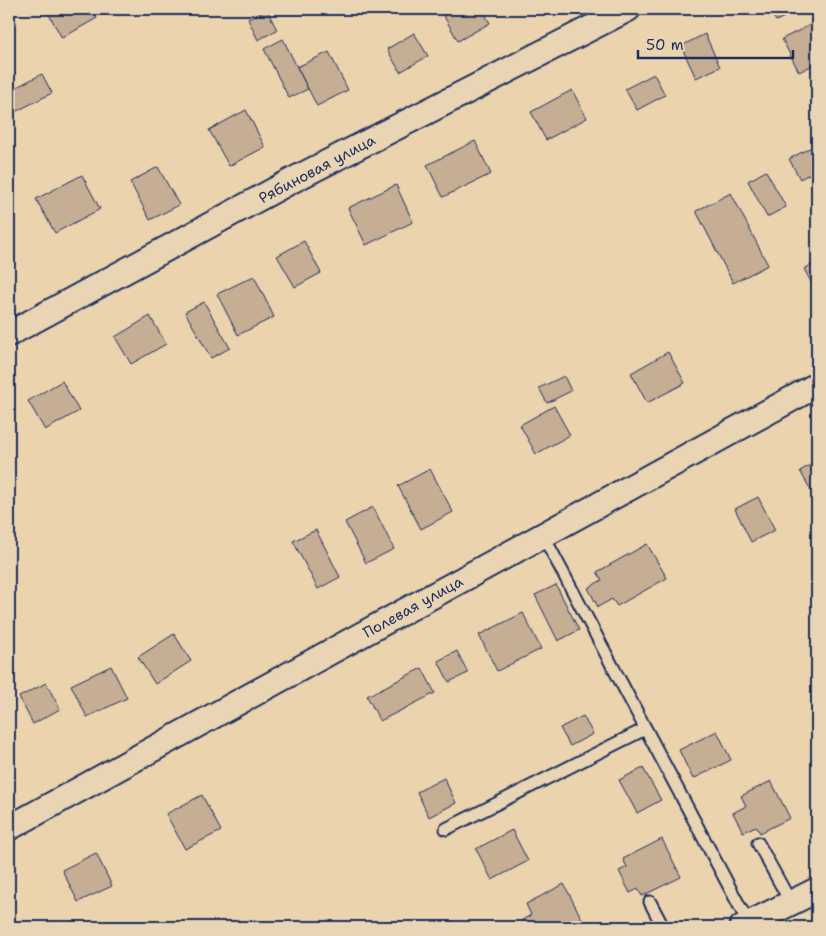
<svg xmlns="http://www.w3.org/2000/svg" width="826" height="936" viewBox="0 0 826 936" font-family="'Shantell Sans',sans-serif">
<rect width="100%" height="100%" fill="#ebd3ae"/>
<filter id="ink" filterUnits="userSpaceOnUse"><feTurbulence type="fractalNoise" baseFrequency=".02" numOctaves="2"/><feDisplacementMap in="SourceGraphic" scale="10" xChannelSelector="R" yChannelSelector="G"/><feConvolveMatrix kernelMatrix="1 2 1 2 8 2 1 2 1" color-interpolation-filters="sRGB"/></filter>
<g filter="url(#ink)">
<!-- building -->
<g fill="#c5ae94" stroke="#1b2f5e">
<polygon points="51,9 92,9 97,18 62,38 47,11"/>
<polygon points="444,9 482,9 490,23 458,41 441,11"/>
<polygon points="769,9 799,9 799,10 776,21"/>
<polygon points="267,10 277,30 258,40 248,19"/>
<polygon points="814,23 817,29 817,63 799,72 782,39"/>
<polygon points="414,33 428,56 400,72 387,49"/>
<polygon points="705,34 720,67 696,78 681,46"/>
<polygon points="283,39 308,89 289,98 264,49"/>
<polygon points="329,52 348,90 317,106 297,67"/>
<polygon points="42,74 52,93 15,112 9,101 9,91"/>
<polygon points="654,74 665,95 637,110 625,89"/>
<polygon points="572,90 587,118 546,140 531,112"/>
<polygon points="246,110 265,147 229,166 209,130"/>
<polygon points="475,141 491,174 443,197 427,165"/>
<polygon points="817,144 817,170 800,179 789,159"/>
<polygon points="158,167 179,205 150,220 130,182"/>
<polygon points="766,171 786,207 767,217 748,181"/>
<polygon points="82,175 100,209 55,233 36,199"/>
<polygon points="396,185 413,222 366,245 348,208"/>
<polygon points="731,193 768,265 733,283 696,211"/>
<polygon points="304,241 321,273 295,287 277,256"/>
<polygon points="817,262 817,293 804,269"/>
<polygon points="254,276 274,317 238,335 217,294"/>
<polygon points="204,302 230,348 211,358 185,312"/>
<polygon points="150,316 166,344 131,364 115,337"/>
<polygon points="668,352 685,383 647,403 631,373"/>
<polygon points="564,376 571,391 547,403 539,388"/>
<polygon points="62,381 79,411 45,430 28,401"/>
<polygon points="554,406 570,435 536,454 520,425"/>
<polygon points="817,461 817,501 800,471"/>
<polygon points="430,469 453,512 421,529 398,486"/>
<polygon points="758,497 775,530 751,542 735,509"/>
<polygon points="373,507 394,549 366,563 345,522"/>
<polygon points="316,530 340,577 318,589 293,541"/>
<polygon points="647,544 667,578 617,606 612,599 598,607 588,588 602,580 597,572"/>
<polygon points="556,585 579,630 558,641 535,595"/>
<polygon points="523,613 541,649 497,671 479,635"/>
<polygon points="174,634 191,661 155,684 138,657"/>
<polygon points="457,651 468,673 449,682 438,661"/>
<polygon points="111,666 127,698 87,717 71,685"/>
<polygon points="422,668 435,693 380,721 367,696"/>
<polygon points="46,683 60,709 33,724 19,697"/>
<polygon points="583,716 593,734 570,746 560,728"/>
<polygon points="717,731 731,760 693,779 679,750"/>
<polygon points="643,768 661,800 637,813 619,780"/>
<polygon points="444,778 456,803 429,817 417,792"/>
<polygon points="771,781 790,818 760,833 756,826 743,832 733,813 746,806 741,796"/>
<polygon points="202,795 221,831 185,849 166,814"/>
<polygon points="512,830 528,861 492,880 476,849"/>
<polygon points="662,839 681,877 642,896 638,889 630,893 619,871 627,867 623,859"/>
<polygon points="96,853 112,886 78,902 62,870"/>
<polygon points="564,884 586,927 526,927 522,920 531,915 526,904"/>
</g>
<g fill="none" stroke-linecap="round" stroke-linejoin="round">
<defs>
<g id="service">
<polyline points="543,535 749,924"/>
<polyline points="446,829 645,729"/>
<polyline points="758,843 791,903"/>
<polyline points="650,902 663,927"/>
</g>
<g id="minor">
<polyline points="9,334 293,180 628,9"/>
<polyline points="9,828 817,385"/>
<polyline points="742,927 817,890"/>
</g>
</defs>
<!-- service casing -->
<use href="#service" stroke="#1b2f5e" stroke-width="15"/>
<!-- minor casing -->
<use href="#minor" stroke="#1b2f5e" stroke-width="28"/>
<!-- service -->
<use href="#service" stroke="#e9d5b3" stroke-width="11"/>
<!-- minor -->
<use href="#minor" stroke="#e9d5b3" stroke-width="24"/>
</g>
</g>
<g text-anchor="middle" stroke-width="4" stroke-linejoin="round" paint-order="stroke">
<!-- street labels -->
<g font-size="15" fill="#1b2f5e" stroke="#e9d5b3">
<text transform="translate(317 169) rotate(-28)" y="5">Рябиновая улица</text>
<text transform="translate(413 607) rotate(-29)" y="5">Полевая улица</text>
</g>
</g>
<!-- margin -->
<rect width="826" height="936" fill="none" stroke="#e9d5b3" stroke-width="30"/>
<rect x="15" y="15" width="796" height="906" fill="none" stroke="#1b2f5e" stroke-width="2" filter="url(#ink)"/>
<!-- scale -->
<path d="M638 50v8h155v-8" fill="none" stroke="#1b2f5e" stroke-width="2.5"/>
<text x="646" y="50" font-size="15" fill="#1b2f5e" stroke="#e9d5b3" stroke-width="4" paint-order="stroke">50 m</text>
</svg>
